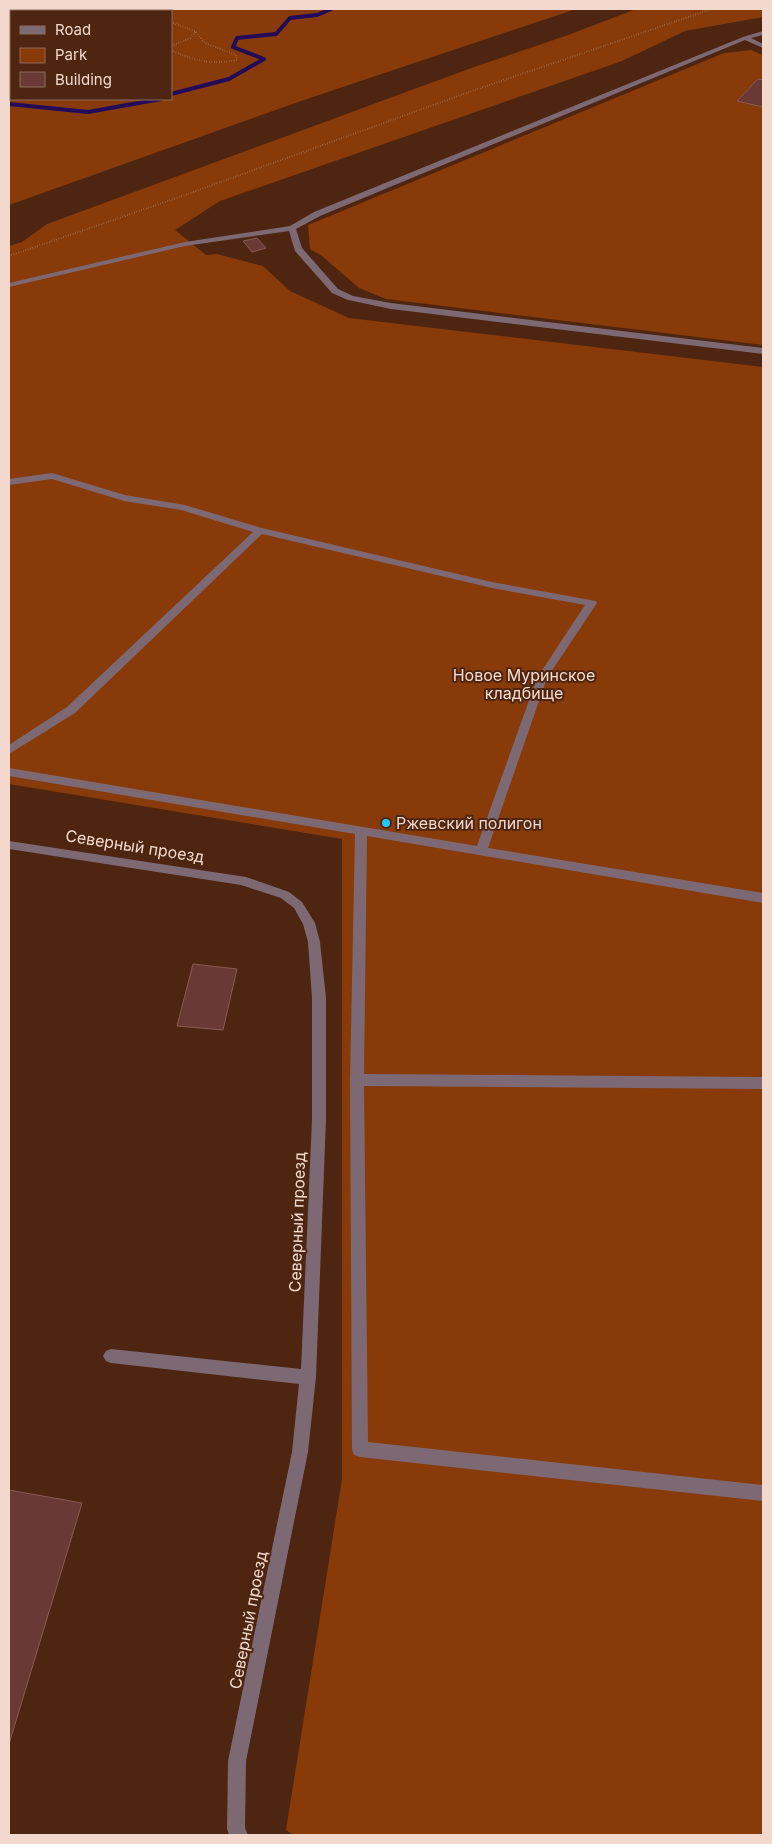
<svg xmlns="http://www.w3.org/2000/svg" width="772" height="1844" viewBox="0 0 772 1844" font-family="Inter,sans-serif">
<rect width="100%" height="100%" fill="#4d2511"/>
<!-- green -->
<g fill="#883a08">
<polygon points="55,9 576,9 301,101 9,205 9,44 10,42 11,99 171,99 171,11 63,11"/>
<polygon points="636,9 763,9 763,17 685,31 622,61 220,201 175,230 206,255 217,254 263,266 290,291 349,318 763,367 763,1835 293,1835 286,1830 342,1479 342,839 9,784 9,246 22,242 47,224 474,67 568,35"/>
<polygon points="751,50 763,55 763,345 386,299 359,288 322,256 310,249 308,225 724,53"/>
</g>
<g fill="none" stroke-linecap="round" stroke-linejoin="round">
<!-- stream -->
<g stroke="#220b59" stroke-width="4">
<polyline points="171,94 229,79 264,59 233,47 237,38 276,34 290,18 317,15 331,9"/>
<polyline points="9,104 88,112 161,99"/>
</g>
</g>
<!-- building -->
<g fill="#693a35" stroke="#8b5953">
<polygon points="758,79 763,80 763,107 737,101"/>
<polygon points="257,238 266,248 252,252 243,241"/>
<polygon points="193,964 237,969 223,1030 177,1026"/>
<polygon points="9,1490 82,1503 9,1744"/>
</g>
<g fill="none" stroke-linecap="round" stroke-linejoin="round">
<!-- path -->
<g stroke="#a18070" stroke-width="2" stroke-dasharray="0.5 2" stroke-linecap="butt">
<polyline points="141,9 147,11"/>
<polyline points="161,11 173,9"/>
<polyline points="171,22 196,32 190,38 171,46"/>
<polyline points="9,36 11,36"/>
<path d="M171 50C193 61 213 65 237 60L236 55 205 43 196 32"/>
<polyline points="9,256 171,200 472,91 712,9"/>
</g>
<!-- minor -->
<g fill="#7d6973" fill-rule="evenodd">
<polygon points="763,31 763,35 751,38 763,44 763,48 745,40 320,216 296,229 302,248 338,289 353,296 391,303 763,348 763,354 391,309 348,300 332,293 295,251 289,231 185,246 9,287 9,283 185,242 290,226 314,212 743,37"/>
<polygon points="52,473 125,495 185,505 262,528 492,582 596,601 597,603 547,678 488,848 763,893 763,903 367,836 364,1074 763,1077 763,1089 364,1086 368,1442 763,1485 763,1501 360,1457 354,1455 352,1449 350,1080 355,834 9,776 9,768 477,846 537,678 585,605 492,588 262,534 75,713 9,754 9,745 67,707 253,532 181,510 124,501 52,479 9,485 9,479"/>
<polygon points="9,841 246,877 289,892 302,902 315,923 320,942 326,998 326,1119 316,1377 308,1452 246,1761 245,1828 248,1835 229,1835 227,1829 228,1761 292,1452 299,1384 111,1363 106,1361 103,1356 106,1351 111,1349 301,1369 312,1119 312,998 308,942 303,924 294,908 281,898 241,885 9,849"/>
</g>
</g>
<!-- markers -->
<circle fill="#21c9fd" stroke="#4d2511" stroke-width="2" cx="386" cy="823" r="5"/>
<g text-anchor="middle" stroke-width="4" stroke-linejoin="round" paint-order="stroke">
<!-- park labels -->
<g font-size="16" fill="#f9dcce" stroke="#4d2511">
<text x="524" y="681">Новое Муринское<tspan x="524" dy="18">кладбище</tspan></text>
</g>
<!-- poi labels -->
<g font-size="16" fill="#f3d9cd" stroke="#4d2511" text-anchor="start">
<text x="396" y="829">Ржевский полигон</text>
</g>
<!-- street labels -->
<g font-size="16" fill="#f3d9cd" stroke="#4d2511">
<text transform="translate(135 846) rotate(9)" y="6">Северный проезд</text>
<text transform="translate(297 1222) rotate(-88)" y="6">Северный проезд</text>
<text transform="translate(248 1620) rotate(-79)" y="6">Северный проезд</text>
</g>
</g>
<!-- border -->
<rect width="772" height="1844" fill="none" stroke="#f3d9cd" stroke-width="20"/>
<!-- legend -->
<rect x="10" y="10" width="162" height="90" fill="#4d2511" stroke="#8f6d5c"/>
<rect x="20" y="26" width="25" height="8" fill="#7d6973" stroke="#8f6d5c"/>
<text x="55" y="35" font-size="15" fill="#f3d9cd">Road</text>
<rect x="20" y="48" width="25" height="15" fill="#883a08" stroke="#8f6d5c"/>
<text x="55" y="60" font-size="15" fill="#f3d9cd">Park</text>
<rect x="20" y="72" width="25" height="15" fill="#693a35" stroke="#8f6d5c"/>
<text x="55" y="85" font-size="15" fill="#f3d9cd">Building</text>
</svg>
